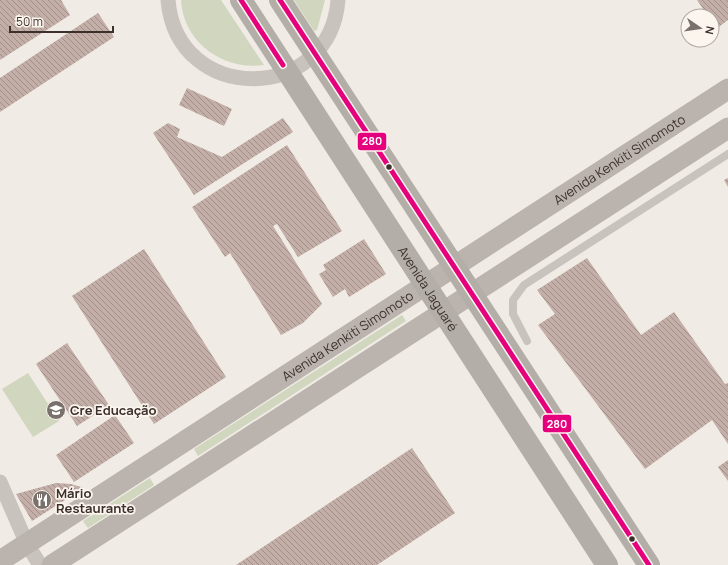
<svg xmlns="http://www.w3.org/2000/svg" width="728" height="565" viewBox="0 0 728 565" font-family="Manrope,sans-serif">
<defs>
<pattern id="building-back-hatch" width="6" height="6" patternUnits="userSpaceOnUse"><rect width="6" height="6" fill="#c3afa7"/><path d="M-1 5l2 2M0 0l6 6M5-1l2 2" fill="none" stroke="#a08f88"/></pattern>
</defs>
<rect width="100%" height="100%" fill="#f0ebe5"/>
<!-- green -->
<g fill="#d1d6bf">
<path d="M181 0H221L264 65C223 71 183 42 181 0Z"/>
<polygon points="294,0 325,0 317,30 314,31"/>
<polygon points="402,315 406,321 198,456 194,449"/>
<polygon points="28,373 59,421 33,437 2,389"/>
<polygon points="150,478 154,485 88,528 83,521"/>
</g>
<!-- building -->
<g fill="url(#building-back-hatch)">
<polygon points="0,0 61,0 70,15 0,60"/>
<polygon points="697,0 728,0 728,20 716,29 712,22 712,16 708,16"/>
<polygon points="98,13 114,37 0,112 0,78"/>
<polygon points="187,88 232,109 224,126 179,105"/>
<polygon points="283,118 293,132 194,195 153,133 168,123 180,129 177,137 222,157"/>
<polygon points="287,145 342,231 298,257 277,224 273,226 322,304 303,323 281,335 230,253 225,257 192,207"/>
<polygon points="728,178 728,187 724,180"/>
<polygon points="364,239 386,274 349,297 345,289 333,297 319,274 326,270 323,265"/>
<polygon points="144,249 226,377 154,424 72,296"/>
<polygon points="587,258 641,335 674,312 725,384 728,383 728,444 712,420 645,469 538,325 555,314 537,290"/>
<polygon points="67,343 109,405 77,426 36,364"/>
<polygon points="115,415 134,443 74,482 56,455"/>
<polygon points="412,448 455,513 377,565 236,565"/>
<polygon points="728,460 728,481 718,467"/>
<polygon points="56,483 71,484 84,488 32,521 16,494"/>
</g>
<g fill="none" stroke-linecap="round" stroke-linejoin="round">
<!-- service -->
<polyline stroke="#c9c3be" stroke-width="8" points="527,341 513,314 513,300 524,285 728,154"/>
<!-- minor -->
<g stroke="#c9c3be" stroke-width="15">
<path d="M168 0C177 106 330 104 338 0"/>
<polyline points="0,482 27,544 40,565"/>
</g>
<!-- secondary -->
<g stroke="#bab3ae" stroke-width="21">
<path id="s1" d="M0 561 728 89"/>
<polyline points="52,565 728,128"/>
</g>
<!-- trunk -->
<g stroke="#b4aea8" stroke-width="22">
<path id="s2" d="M241 0 607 565"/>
<polyline points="280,0 649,565"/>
</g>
<defs>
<g id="bus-1">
<polyline points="241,0 283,65"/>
<polyline points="280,0 649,565"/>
</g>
</defs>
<!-- bus-1 casing -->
<use href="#bus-1" stroke="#fbf5ee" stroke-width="8"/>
<!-- bus-1 -->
<use href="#bus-1" stroke="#e5007d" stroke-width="5"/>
</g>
<!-- icons -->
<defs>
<symbol id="school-disc" viewBox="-11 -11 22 22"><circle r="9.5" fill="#7a716c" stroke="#fbf5ee"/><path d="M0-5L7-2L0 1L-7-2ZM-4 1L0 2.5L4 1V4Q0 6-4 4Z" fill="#fff"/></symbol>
<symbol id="restaurant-disc" viewBox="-11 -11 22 22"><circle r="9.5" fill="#7a716c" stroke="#fbf5ee"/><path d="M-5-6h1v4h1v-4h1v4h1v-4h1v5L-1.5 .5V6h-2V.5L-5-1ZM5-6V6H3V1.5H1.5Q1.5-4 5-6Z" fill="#fff"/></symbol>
</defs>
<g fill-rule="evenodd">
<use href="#school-disc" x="45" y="399" width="22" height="22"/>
<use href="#restaurant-disc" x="31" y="489" width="22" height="22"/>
</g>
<!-- markers -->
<g fill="#3b302b" stroke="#fbf5ee" stroke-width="1.5">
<circle cx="389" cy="167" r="3.5"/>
<circle cx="632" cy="539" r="3.5"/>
</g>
<g text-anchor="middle" stroke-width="3.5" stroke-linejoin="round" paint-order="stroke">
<!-- street labels -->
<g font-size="13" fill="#3b302b" stroke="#fbf5ee">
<text dy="5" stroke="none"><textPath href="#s1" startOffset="738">Avenida Kenkiti Simomoto</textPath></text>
<text dy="5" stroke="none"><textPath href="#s2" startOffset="344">Avenida Jaguaré</textPath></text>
<text dy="5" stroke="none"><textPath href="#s1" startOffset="414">Avenida Kenkiti Simomoto</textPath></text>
</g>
<!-- poi labels -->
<g font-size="13" font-weight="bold" fill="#3b302b" stroke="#fbf5ee" text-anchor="start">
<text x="70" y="415">Cre Educação</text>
<text x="56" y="498">Mário<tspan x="56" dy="15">Restaurante</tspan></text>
</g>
</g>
<g stroke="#fbf5ee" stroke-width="1.5">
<rect x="357" y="132" width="30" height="19" rx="4" fill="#e5007d"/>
<rect x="542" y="414" width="30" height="19" rx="4" fill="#e5007d"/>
</g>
<g font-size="11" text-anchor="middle" font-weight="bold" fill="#fff">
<text x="372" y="145">280</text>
<text x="557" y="428">280</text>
</g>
<!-- north arrow -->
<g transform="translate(700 28) rotate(103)"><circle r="19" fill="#fbf5ee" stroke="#aea6a0"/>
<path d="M0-3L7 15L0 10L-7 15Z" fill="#7a716c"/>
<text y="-6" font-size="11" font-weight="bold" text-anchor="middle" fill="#3b302b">N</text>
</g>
<!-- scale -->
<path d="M10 26v6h103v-6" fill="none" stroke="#3b302b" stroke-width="2"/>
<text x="16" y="26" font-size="12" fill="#3b302b" stroke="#fbf5ee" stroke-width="3" paint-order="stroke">50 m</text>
</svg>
